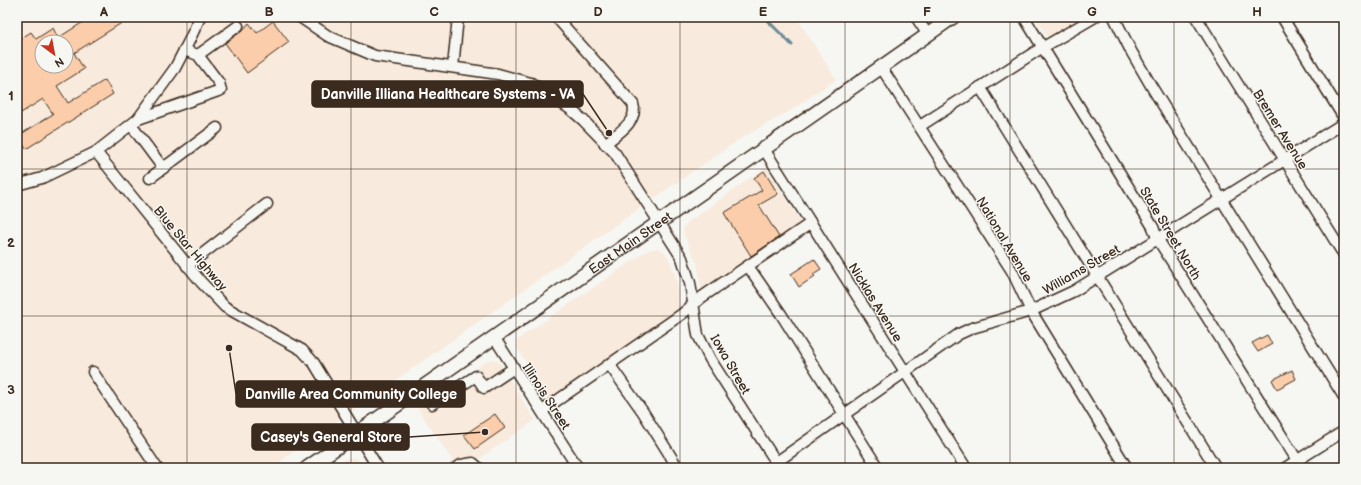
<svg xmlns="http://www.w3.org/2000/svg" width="1361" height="485" viewBox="0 0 1361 485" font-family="'Balsamiq Sans',sans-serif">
<rect width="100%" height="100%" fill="#f6f6f2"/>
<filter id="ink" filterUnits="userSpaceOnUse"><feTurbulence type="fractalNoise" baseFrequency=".025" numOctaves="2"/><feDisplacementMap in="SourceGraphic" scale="8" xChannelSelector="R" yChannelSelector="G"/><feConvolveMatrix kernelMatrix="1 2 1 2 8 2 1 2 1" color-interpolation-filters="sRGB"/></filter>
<g filter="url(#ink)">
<!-- built -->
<g fill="#f8eadc" fill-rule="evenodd">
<path d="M17 17H796L836 79 791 110 738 140 601 235 271 468H27L17 462ZM42 42H66V66H42Z"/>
<polygon points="1035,17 1095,17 1051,42"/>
<polygon points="766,167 805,228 702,291 697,262 684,235 683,229 687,223"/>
<polygon points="658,248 665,252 671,264 676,278 682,314 552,404 516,346 517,340 648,250"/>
<polygon points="494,359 499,363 535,420 473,463 457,467 418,409 487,361"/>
<polygon points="355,458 362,462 366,468 332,468 345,459"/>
</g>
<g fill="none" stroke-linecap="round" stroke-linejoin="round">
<!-- stream -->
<polyline stroke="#678b97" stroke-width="3" points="764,17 792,45"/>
</g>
<!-- building -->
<g fill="#fbcdaa" stroke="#3b2a1e" fill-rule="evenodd">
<path d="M91 17H131L74 53 84 69 57 86 68 103 105 80 113 94 26 149 18 136 53 114 43 99 21 113 17 106V41L31 32 36 39 53 28 58 38ZM42 42H66V66H42Z"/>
<polygon points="273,21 289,42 247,73 225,43 242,31 249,23 257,33"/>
<polygon points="764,171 778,194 759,205 779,237 751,256 724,213 762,190 754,178"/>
<polygon points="814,259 821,269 813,274 815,276 799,287 791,274"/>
<polygon points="1267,335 1272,344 1258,352 1252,343"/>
<polygon points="1292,370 1296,379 1277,389 1272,380"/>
<polygon points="495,414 505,428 475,449 464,435"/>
</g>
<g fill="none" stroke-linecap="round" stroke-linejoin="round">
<defs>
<g id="minor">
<polyline points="200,17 189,41 175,68 138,119 96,152 201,282 225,307 302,350 314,363 378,468"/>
<polyline points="300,17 328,36 375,56 498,74 531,83 569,108 583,120 615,153 682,258 690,283 698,335 710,359 780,468"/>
<path d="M556 17 633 104C639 121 617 134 605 144"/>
<polyline points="916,17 928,35"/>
<polyline points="1024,17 1153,227 1157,238 1297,460"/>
<polyline points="1114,17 1131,51 1153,89 1344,397"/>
<polyline points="1196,17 1344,255"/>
<polyline points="1282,17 1344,118"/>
<polyline points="198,55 238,26"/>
<polyline points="453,67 458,17"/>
<polyline points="881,67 1012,271 1031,311 1127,468"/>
<polyline points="980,87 1216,468"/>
<polyline points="138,119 221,90 219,83 198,55 184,50"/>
<polyline points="131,125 163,168"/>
<polyline points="920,126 1035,52 1095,17"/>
<polyline points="764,149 966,468"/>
<polyline points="150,178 217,128"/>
<polyline points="17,185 42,178 96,152"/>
<polyline points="187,266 267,204"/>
<polyline points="748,266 781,314 878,468"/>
<polyline points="494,337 578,468"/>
<polyline points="609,364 643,412 678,468"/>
<polyline points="93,372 157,468"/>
<polyline points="421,388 432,404 476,376 484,388 514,368"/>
<polyline points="542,411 682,314 702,297 811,223"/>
<polyline points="456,468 461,465 473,463 479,468"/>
<polyline points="768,468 959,334 972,328 1031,311 1074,291 1344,123"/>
<polyline points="1285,468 1344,431"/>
</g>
<g id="major">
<path id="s1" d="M307 468 953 17"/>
</g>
</defs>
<!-- minor casing -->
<use href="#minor" stroke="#3b2a1e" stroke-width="13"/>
<!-- major casing -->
<use href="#major" stroke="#3b2a1e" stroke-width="16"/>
<!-- minor -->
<use href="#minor" stroke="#f6f6f2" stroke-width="10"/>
<!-- major -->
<use href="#major" stroke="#f6f6f2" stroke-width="13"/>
</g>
</g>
<!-- grid -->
<path fill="none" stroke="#3b2a1e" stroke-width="1" stroke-opacity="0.55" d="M187 17V468M351 17V468M516 17V468M680 17V468M845 17V468M1010 17V468M1174 17V468M17 169H1344M17 316H1344"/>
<g text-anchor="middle" stroke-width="3" stroke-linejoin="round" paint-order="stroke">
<!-- street labels -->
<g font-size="13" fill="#3b2a1e" stroke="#f6f6f2">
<text transform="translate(1281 129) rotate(58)" y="5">Bremer Avenue</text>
<text transform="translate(1171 233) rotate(59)" y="5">State Street North</text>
<text transform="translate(1005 239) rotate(59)" y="5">National Avenue</text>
<text dy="5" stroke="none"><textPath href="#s1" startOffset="394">East Main Street</textPath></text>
<text transform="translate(191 248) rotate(50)" y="5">Blue Star Highway</text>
<text transform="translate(1081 269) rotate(-30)" y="5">Williams Street</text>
<text transform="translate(876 302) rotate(58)" y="5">Nicklas Avenue</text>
<text transform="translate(731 364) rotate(60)" y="5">Iowa Street</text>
<text transform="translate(547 396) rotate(57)" y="5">Illinois Street</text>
</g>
</g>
<!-- callouts -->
<path fill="none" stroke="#3b2a1e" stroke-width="1.5" d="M609 133L583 94M229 348L236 394M485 432L409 437"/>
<g fill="#3b2a1e" stroke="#f6f6f2" stroke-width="1.5">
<circle cx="609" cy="133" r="4"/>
<circle cx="229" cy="348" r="4"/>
<circle cx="485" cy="432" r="4"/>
</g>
<g fill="#3b2a1e" stroke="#3b2a1e" stroke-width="1.5">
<rect x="312" y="81" width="271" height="26" rx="4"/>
<rect x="236" y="381" width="229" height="26" rx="4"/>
<rect x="252" y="424" width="157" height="26" rx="4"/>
</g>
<g font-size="14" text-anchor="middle" font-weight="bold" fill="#fff">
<text x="448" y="99">Danville Illiana Healthcare Systems - VA</text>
<text x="351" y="399">Danville Area Community College</text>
<text x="331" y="442">Casey's General Store</text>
</g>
<!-- margin -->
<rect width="1361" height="485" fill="none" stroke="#f6f6f2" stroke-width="44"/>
<!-- north arrow -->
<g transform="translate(54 54) rotate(148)"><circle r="19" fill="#f6f6f2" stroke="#aba49d"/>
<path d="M0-3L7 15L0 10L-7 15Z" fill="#c8321e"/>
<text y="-6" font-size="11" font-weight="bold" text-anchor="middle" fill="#3b2a1e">N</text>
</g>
<rect x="22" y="22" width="1317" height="441" fill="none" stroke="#3b2a1e" stroke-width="1.5"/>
<g font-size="13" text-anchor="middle" font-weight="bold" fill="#3b2a1e">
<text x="104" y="16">A</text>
<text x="269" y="16">B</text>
<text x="434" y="16">C</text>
<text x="598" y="16">D</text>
<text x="763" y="16">E</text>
<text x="927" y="16">F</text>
<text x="1092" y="16">G</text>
<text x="1257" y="16">H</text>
<text x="11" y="100">1</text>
<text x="11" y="247">2</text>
<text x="11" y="394">3</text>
</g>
</svg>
